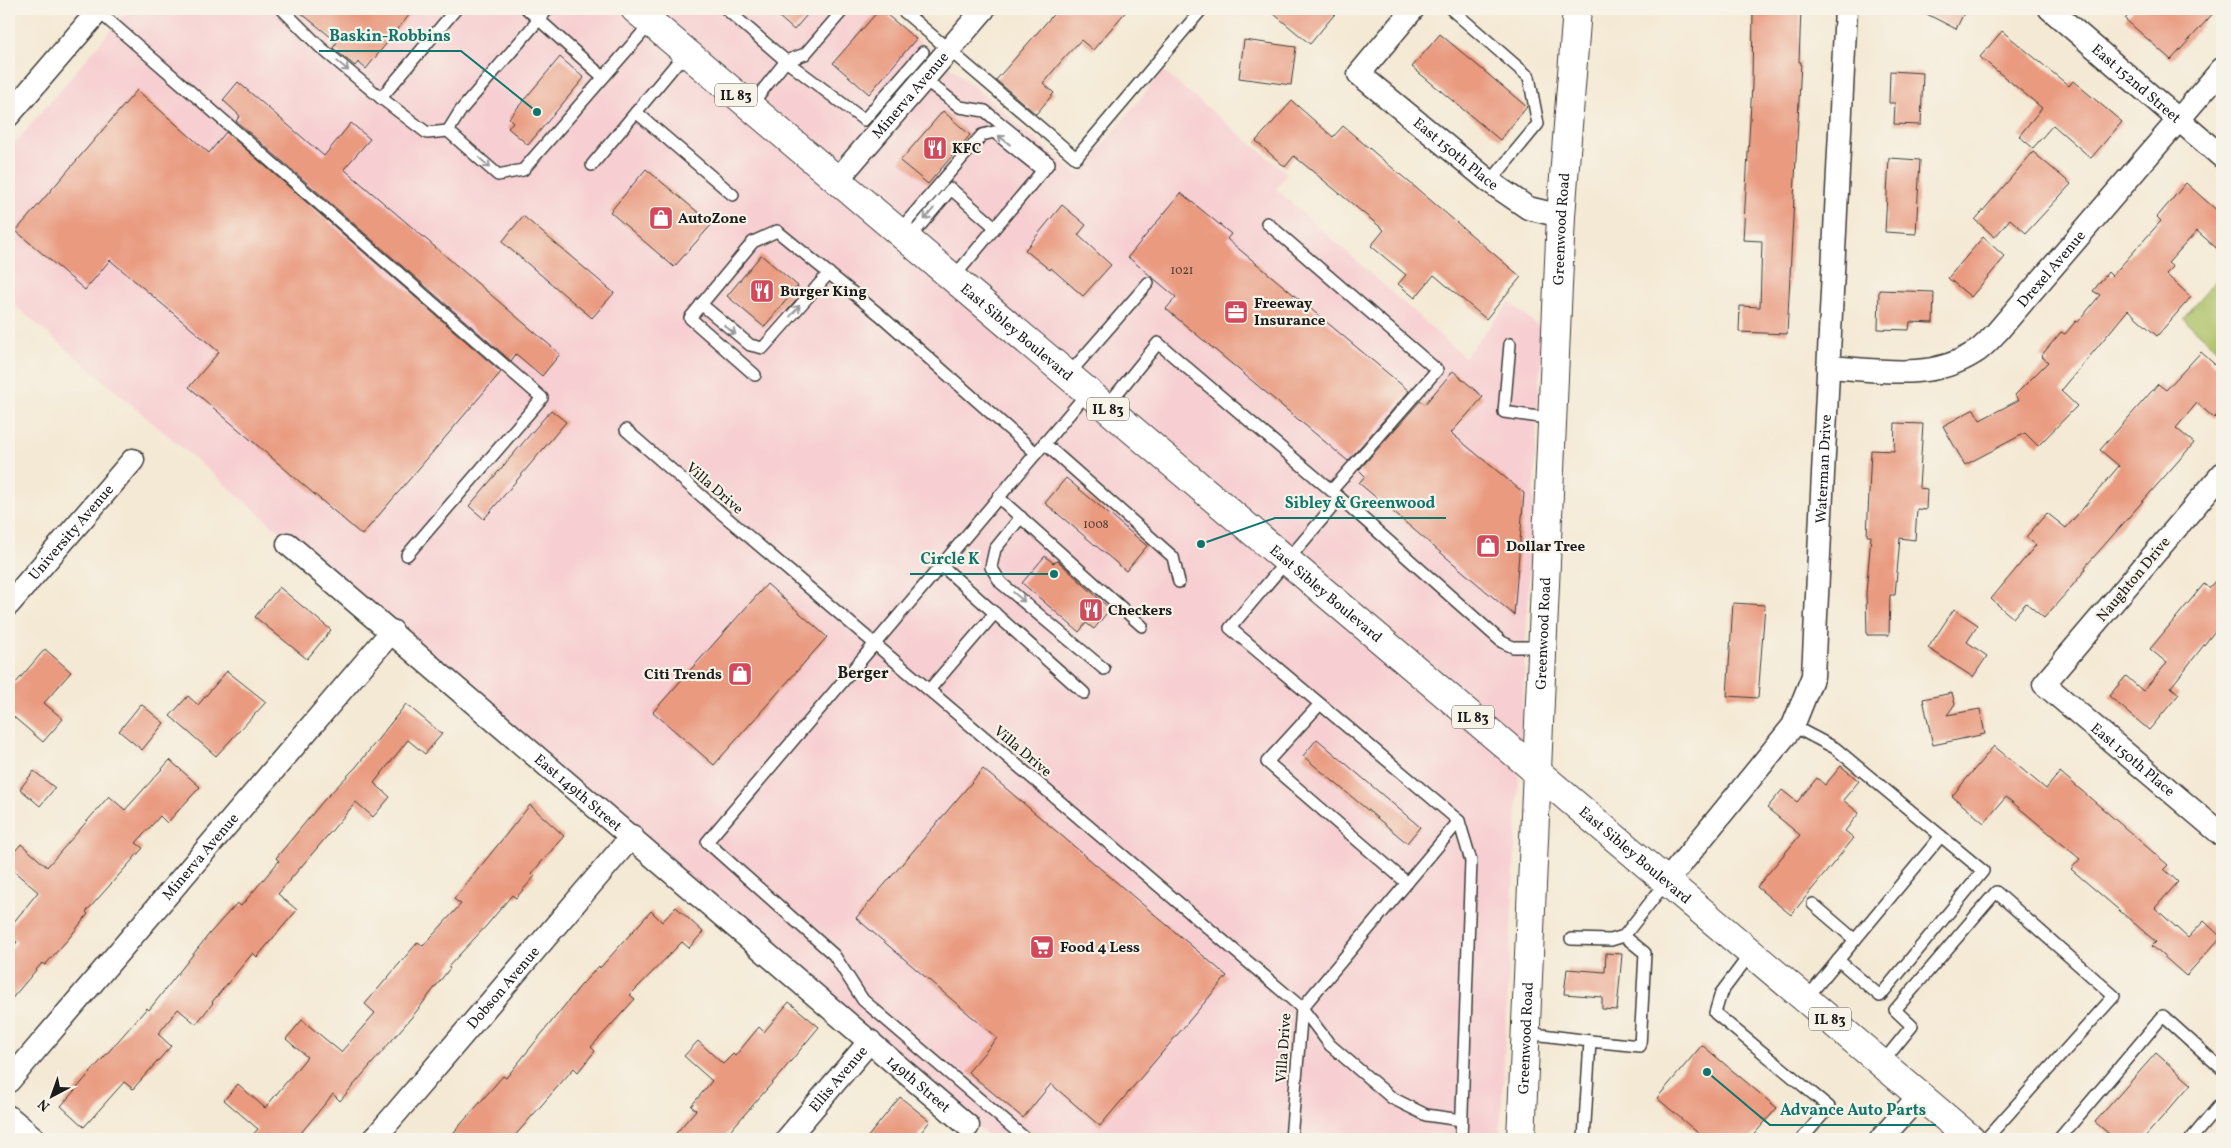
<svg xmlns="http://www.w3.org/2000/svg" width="2231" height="1148" viewBox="0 0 2231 1148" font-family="Vollkorn,serif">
<rect width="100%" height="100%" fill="#f7f3e8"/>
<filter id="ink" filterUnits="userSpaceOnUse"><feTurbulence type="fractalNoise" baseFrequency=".02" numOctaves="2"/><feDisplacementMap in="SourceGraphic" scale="10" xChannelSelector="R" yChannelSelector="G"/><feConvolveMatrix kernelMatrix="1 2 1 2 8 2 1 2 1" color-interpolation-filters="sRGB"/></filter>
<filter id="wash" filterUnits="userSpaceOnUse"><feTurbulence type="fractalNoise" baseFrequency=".0096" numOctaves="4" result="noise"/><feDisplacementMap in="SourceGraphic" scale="20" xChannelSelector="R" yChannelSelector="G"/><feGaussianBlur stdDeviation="1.12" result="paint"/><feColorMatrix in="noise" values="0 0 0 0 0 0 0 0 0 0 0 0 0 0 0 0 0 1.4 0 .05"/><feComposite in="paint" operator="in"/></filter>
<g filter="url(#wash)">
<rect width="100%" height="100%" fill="#f4e9d4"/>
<!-- built -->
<polygon fill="#f7cfd2" points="129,9 882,9 1078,175 1163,71 1287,173 1276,189 1464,357 1510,302 1542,330 1500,1139 992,1139 9,300 9,150"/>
<!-- green -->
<polygon fill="#acc064" stroke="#646e40" points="2222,273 2222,353 2183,319"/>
<g id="blocks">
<!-- building -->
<g fill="#e99a7f">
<polygon points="296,9 414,9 366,69 358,62 355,66 333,48 337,42"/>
<polygon points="770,9 812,9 794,30"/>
<polygon points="880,9 916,39 869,94 833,63"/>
<polygon points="1058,9 1128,9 1093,50 1081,40 1065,57 1043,83 1054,93 1036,114 996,80"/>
<polygon points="1268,9 1339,9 1310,44"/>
<polygon points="1753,9 1801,9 1799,62 1801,62 1787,334 1739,332 1740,306 1760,307 1762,241 1743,240 1752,85"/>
<polygon points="1917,9 1966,9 1956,29"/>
<polygon points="2134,9 2217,9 2171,60 2125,19"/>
<polygon points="2002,31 2069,86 2073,81 2122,122 2091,158 2053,125 2033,148 2019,136 2042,108 1980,57"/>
<polygon points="1440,34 1527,107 1500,140 1412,67"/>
<polygon points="1244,40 1296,47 1291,85 1239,78"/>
<polygon points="560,57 584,78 528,145 508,128 513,122 509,118"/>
<polygon points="1890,71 1923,73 1921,125 1894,124 1895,103 1889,103"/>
<polygon points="238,82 324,156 351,123 370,139 344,169 560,354 542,376 516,354 511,361 236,121 240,116 223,100"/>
<polygon points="137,90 209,153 226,132 501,372 362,535 189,387 219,352 110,260 85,290 16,231"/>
<polygon points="1292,101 1333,137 1343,126 1521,277 1486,319 1434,275 1415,298 1398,284 1406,275 1371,246 1384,230 1294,156 1285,167 1256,141"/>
<polygon points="943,111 970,135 928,184 900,161"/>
<polygon points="2033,152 2071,184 2026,233 2010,219 1995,237 1975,220"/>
<polygon points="1889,158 1920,160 1916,234 1885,232"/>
<polygon points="646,169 712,224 674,267 610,212"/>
<polygon points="2186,183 2222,215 2222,253 2197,231 2168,263 2173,267 2166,274 2191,297 2157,336 2128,310 2061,391 2077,406 2038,446 2025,433 1965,465 1943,426 1974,409 1980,420 2019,400 2015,395 2048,362 2041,356 2061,332 2065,334 2076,321 2078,322 2100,295 2093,291 2108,272 2112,276 2161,221 2157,217"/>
<polygon points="1181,193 1231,234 1227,239 1409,391 1348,461 1166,309 1176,297 1128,257"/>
<polygon points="1062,205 1086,225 1078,235 1111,265 1083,296 1051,268 1050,270 1025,250"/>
<polygon points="523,216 614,293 592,318 502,242"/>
<polygon points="1983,237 2005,257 1971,297 1948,278"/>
<polygon points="761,255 798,286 764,327 727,296"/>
<polygon points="1879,290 1934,292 1933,323 1910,322 1909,330 1878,329"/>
<polygon points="2201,352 2222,371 2222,375 2215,383 2222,390 2222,410 2214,418 2197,403 2176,428 2194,443 2085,567 2086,569 2068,591 2044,618 2026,603 2013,618 1991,599 2036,545 2026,537 2047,513 2066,528 2119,466 2100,450 2158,384 2166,390"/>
<polygon points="1453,371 1483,397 1451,433 1524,493 1514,615 1359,483 1365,476 1359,470 1420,401 1425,404"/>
<polygon points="551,410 566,422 484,519 469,506"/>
<polygon points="1895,423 1923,424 1919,488 1927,489 1926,510 1917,509 1915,540 1900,538 1895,595 1890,595 1889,635 1867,635 1866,593 1871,536 1867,536 1871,450 1894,451"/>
<polygon points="1066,478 1147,546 1126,571 1045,503"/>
<polygon points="1045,556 1053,563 1058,561 1110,609 1094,629 1086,623 1079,632 1022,583"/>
<polygon points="2222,573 2222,622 2171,687 2179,694 2149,730 2109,696 2126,676 2143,691 2167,663 2150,649 2204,584 2209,588"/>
<polygon points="767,584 827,637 714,765 653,712"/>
<polygon points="279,587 331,630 307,659 255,617"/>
<polygon points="1733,603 1765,605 1758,698 1727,696"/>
<polygon points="1954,609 1978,625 1967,642 1987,656 1973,677 1928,648"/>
<polygon points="45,649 71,672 44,703 63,719 43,742 9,713 9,691"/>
<polygon points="227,671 266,702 216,756 170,716 188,696 198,705"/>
<polygon points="1952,693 1955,704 1947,715 1980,709 1985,734 1933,745 1923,699"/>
<polygon points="141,704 164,723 142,750 119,731"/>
<polygon points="406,704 442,734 425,754 408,740 374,783 390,797 373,817 356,802 278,894 297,910 257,957 253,953 212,1002 213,1003 196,1024 178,1009 158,1034 171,1046 133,1089 124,1082 84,1127 61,1106 147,1008 149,1010 210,933 237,903 241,906 279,861 276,858 324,800 356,767"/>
<polygon points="1317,739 1420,827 1407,843 1303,756"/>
<polygon points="1994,746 2046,789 2060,772 2168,865 2164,869 2178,882 2155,908 2188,938 2204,921 2221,937 2186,976 2152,946 2156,942 2071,869 2080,859 2006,797 1984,823 1952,796"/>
<polygon points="170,760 200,787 167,823 160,816 136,843 143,848 86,912 88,914 70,937 45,965 42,963 9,1002 9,952 17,942 9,935 9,928 38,892 9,867 9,858 21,844 47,867 109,796 125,810"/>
<polygon points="1841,766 1859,781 1843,800 1859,813 1845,831 1854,838 1791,915 1757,887 1800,835 1767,808 1782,790 1797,802 1817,778 1825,785"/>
<polygon points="983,769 1227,976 1100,1126 1051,1084 1023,1118 968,1072 997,1038 856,918"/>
<polygon points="34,771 55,788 40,806 20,789"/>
<polygon points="530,805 564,836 532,873 535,876 516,898 512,895 487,925 448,967 450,968 416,1012 340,1101 333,1094 296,1139 249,1139 258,1129 224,1100 238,1084 265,1108 307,1057 286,1039 302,1020 341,1052 375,1013 365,1004 418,942 423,946 461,904 454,899"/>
<polygon points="676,907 703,932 689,948 682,942 630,995 635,999 591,1047 595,1051 578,1072 574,1068 512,1139 448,1139 503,1076 506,1078 582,984 599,966 600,968 651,911 662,922"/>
<polygon points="1606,953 1622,954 1617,1010 1602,1009 1602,997 1564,994 1567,969 1605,972"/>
<polygon points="789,1002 819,1027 781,1073 723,1139 671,1139 696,1110 691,1106 712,1081 684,1056 698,1041 723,1064 733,1054 735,1056 759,1027 764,1032"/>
<polygon points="1702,1045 1777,1108 1750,1139 1705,1139 1657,1098"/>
<polygon points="2156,1053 2191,1084 2143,1139 2115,1139 2095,1122"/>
<polygon points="900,1097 930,1121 916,1139 866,1139"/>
</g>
</g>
</g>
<g filter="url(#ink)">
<use href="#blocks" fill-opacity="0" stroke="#3c3b38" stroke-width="1"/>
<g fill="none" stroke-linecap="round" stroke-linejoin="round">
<defs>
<g id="service">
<polyline points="282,9 320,47 381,98 456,9"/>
<polyline points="527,9 603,77"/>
<polyline points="726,9 786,61 864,120 923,52"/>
<polyline points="901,9 1076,158 1202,9"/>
<polyline points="1451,9 1529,77 1538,124 1490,182"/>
<polyline points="98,11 542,398 407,555"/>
<polyline points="924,79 960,107 985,111 1049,163 953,278"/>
<polyline points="381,98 427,133 448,131 498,175 523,170 663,9"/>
<polyline points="750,106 786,61 805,54 844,9"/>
<polyline points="636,112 733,195"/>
<polyline points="448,131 461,110 548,9"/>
<polyline points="592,165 686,52"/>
<polyline points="1267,223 1437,370 1332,490"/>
<polyline points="898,232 982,135 994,132 1043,171"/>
<polyline points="908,240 951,189 995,227"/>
<polyline points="701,304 750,345 763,348 829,273"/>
<polyline points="1510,344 1504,412 1553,419"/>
<polyline points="755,375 690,318 753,242 777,231 880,315 1036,453"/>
<polyline points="1068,375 1148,283"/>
<polyline points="1106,407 1158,343 1340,498 1230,628 1459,821 1302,1008"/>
<polyline points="626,430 713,506 1302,1008 1330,1045 1392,1098 1426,1115 1461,1120"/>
<polyline points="1044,443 1173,557 1179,582"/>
<polyline points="998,497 1142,626"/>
<polyline points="1340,498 1502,642 1513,647 1543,647"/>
<polyline points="1021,517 995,549 991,567 1001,583 1104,669"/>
<polyline points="941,565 1084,693"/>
<polyline points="929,690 995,613"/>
<polyline points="1320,704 1267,762 1407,883"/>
<polyline points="1793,726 1835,748 1983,871 1880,996 1838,960"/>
<polyline points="1459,821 1471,861 1461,1139"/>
<polyline points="1813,904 1855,940"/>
<polyline points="1571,939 1611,940 1624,936"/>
<polyline points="1751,953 1721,993 1715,1013 1829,1107 1802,1139"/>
<polyline points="1806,999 1941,836"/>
<polyline points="1526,1033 1590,1041 1584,1139"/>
<polyline points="1590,1041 1640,1046 1645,953 1624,936 1667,881"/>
<polyline points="1882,1063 1912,1026 1895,1010 1996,892 2114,996 1986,1139"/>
<polyline points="1026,1139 863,1000 834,955 707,842 1088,392"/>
<polyline points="1291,1139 1302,1008"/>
<polyline points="2059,1139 2163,1016 2222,1069"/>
<polyline points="2191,1139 2222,1102"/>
</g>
<g id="minor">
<path id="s1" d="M1413 9 1359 74 1490 182 1528 208 1561 216"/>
<path id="s2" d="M2050 9 2222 157"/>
<polyline points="9,115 100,9"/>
<path id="s3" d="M837 180 984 9"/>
<path id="s4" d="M1828 367C1879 370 1930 381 1974 353 1983 348 1990 339 1997 332L2222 69"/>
<path id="s5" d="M2222 474 2044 684 2222 835"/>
<path id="s6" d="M288 544 968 1126"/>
<path id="s7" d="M9 604 133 460"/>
<path id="s8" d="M1667 881 1793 726 1813 676 1846 9"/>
<path id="s9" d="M9 1081 392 631"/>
<polyline points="9,1117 35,1139"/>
<path id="s10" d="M374 1139 632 836"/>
<path id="s11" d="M787 1139 870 1041"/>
<polyline points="1881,1139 1920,1095"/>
</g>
<g id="tertiary">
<path id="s12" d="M1521 1139 1561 216 1577 9"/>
</g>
<g id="primary">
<path id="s13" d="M635 9 1971 1139"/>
</g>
</defs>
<!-- service casing -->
<use href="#service" stroke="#3c3b38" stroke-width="14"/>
<!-- minor casing -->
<use href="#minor" stroke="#3c3b38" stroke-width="25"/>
<!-- tertiary casing -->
<use href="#tertiary" stroke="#3c3b38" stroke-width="30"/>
<!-- primary casing -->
<use href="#primary" stroke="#3c3b38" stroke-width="30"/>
<!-- service -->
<use href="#service" stroke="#fff" stroke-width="11"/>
<!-- minor -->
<use href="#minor" stroke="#fff" stroke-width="22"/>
<!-- tertiary -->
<use href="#tertiary" stroke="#fff" stroke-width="28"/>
<!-- primary -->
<use href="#primary" stroke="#fff" stroke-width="28"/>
</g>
<!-- one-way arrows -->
<defs><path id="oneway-shaft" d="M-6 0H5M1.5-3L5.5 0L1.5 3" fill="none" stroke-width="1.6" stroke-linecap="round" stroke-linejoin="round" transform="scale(1.25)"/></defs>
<g stroke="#999">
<use href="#oneway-shaft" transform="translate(343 66) rotate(40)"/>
<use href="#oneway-shaft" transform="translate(1004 140) rotate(-142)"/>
<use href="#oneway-shaft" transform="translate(485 163) rotate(42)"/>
<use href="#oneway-shaft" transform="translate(929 214) rotate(130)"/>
<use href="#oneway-shaft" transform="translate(795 311) rotate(-49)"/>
<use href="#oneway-shaft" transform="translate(730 330) rotate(38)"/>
<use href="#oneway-shaft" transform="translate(1019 597) rotate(40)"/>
</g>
</g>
<!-- icons -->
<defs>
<symbol id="restaurant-square" viewBox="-11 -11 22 22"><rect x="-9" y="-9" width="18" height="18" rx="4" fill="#d1495b" stroke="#f7f3e8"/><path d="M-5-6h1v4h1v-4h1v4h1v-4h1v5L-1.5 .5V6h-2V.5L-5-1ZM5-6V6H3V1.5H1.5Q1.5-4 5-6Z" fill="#fff"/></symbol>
<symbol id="shop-square" viewBox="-11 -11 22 22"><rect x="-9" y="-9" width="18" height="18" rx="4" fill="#d1495b" stroke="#f7f3e8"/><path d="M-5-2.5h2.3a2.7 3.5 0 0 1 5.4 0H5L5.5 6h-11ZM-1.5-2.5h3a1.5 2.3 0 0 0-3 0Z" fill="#fff"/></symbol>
<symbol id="office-square" viewBox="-11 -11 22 22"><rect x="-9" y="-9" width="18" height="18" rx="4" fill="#d1495b" stroke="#f7f3e8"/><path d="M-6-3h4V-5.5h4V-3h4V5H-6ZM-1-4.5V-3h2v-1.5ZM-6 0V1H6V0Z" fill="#fff"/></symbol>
<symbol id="supermarket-square" viewBox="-11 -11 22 22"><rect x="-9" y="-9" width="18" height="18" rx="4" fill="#d1495b" stroke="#f7f3e8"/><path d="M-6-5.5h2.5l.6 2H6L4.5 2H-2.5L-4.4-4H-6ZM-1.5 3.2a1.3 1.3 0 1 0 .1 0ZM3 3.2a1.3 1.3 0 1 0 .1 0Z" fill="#fff"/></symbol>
</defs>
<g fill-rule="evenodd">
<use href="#restaurant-square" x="921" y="134" width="28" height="28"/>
<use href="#shop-square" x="647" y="204" width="28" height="28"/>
<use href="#restaurant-square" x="748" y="277" width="28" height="28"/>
<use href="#office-square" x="1222" y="298" width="28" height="28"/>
<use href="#shop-square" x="1474" y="532" width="28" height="28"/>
<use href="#restaurant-square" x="1077" y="596" width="28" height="28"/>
<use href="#shop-square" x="726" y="660" width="28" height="28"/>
<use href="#supermarket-square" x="1028" y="933" width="28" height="28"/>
</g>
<g text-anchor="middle" stroke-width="4.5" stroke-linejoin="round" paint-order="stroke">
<!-- number labels -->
<g font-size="12" fill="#4f3c35">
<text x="1182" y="274">1021</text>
<text x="1096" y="528">1008</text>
</g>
<!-- shield labels -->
<g fill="#f7f3e8" stroke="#5e5c59" stroke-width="1">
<rect x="715" y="83.5" width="42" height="23" rx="4"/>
<rect x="1087" y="397.5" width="42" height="23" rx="4"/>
<rect x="1452" y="705.5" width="42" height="23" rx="4"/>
<rect x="1809" y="1007.5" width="42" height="23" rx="4"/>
</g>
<g font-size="14" font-weight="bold" fill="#1c1c1c">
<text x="736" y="100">IL 83</text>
<text x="1108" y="414">IL 83</text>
<text x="1473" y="722">IL 83</text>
<text x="1830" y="1024">IL 83</text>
</g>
<!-- street labels -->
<g font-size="15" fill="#1c1c1c" stroke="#f7f3e8">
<text dy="5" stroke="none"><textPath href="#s2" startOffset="114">East 152nd Street</textPath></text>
<text dy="5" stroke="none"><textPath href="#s3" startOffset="112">Minerva Avenue</textPath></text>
<text dy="5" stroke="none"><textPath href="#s1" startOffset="210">East 150th Place</textPath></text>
<text dy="5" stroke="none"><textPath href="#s12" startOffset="911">Greenwood Road</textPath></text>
<text dy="5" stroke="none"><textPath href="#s4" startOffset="264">Drexel Avenue</textPath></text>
<text dy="5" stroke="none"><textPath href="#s13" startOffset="500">East Sibley Boulevard</textPath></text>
<text dy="5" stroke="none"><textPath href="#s8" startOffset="461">Waterman Drive</textPath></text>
<text transform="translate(715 488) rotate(41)" y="5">Villa Drive</text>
<text dy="5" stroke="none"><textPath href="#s7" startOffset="95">University Avenue</textPath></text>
<text transform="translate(2133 579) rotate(-50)" y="5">Naughton Drive</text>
<text dy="5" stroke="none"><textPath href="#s13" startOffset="905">East Sibley Boulevard</textPath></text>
<text dy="5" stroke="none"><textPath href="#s12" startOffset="506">Greenwood Road</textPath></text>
<text transform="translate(1023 751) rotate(40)" y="5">Villa Drive</text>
<text dy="5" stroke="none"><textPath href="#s5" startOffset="392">East 150th Place</textPath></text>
<text dy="5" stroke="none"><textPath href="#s6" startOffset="382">East 149th Street</textPath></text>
<text dy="5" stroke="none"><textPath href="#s13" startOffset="1310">East Sibley Boulevard</textPath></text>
<text dy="5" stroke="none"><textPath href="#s9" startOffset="295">Minerva Avenue</textPath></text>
<text dy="5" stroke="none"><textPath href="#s10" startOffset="199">Dobson Avenue</textPath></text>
<text dy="5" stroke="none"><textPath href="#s12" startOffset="101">Greenwood Road</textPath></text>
<text transform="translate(1283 1048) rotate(-86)" y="5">Villa Drive</text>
<text dy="5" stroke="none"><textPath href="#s11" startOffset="79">Ellis Avenue</textPath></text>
<text dy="5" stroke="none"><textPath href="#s6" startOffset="830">149th Street</textPath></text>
</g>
<!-- poi labels -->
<g font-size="15" font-weight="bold" fill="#1c1c1c" stroke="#f7f3e8" text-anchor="start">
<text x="952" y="153">KFC</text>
<text x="678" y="223">AutoZone</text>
<text x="780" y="296">Burger King</text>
<text x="1254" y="308">Freeway<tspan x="1254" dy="17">Insurance</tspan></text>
<text x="1506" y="551">Dollar Tree</text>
<text x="1108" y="615">Checkers</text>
<text x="722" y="679" text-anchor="end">Citi Trends</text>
<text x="1060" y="952">Food 4 Less</text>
</g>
<!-- neighbourhood labels -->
<g font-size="16" font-weight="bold" fill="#1c1c1c" stroke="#f7f3e8">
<text x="863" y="678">Berger</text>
</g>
</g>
<!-- callouts -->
<path fill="none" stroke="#0f766e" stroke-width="2" d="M537 112L461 51H319M1201 544L1275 518H1446M1054 574L989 574H910M1707 1072L1770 1125H1936"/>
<g fill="#0f766e" stroke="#f7f3e8" stroke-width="2">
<circle cx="537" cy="112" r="5"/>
<circle cx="1201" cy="544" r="5"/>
<circle cx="1054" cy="574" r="5"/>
<circle cx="1707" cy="1072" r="5"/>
</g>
<g font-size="16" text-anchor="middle" font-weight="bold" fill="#0f766e" stroke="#f7f3e8" stroke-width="4.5" stroke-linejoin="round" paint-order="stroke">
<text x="390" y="41">Baskin-Robbins</text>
<text x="1360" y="508">Sibley &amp; Greenwood</text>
<text x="950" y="564">Circle K</text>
<text x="1853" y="1115">Advance Auto Parts</text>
</g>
<!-- margin -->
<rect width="2231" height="1148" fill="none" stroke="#f7f3e8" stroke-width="30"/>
<!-- north arrow -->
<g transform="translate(52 1096) rotate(221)" stroke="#f7f3e8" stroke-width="4" paint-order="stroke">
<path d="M0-4L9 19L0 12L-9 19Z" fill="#1c1c1c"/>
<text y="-8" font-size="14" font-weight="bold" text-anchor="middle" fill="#1c1c1c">N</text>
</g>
</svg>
